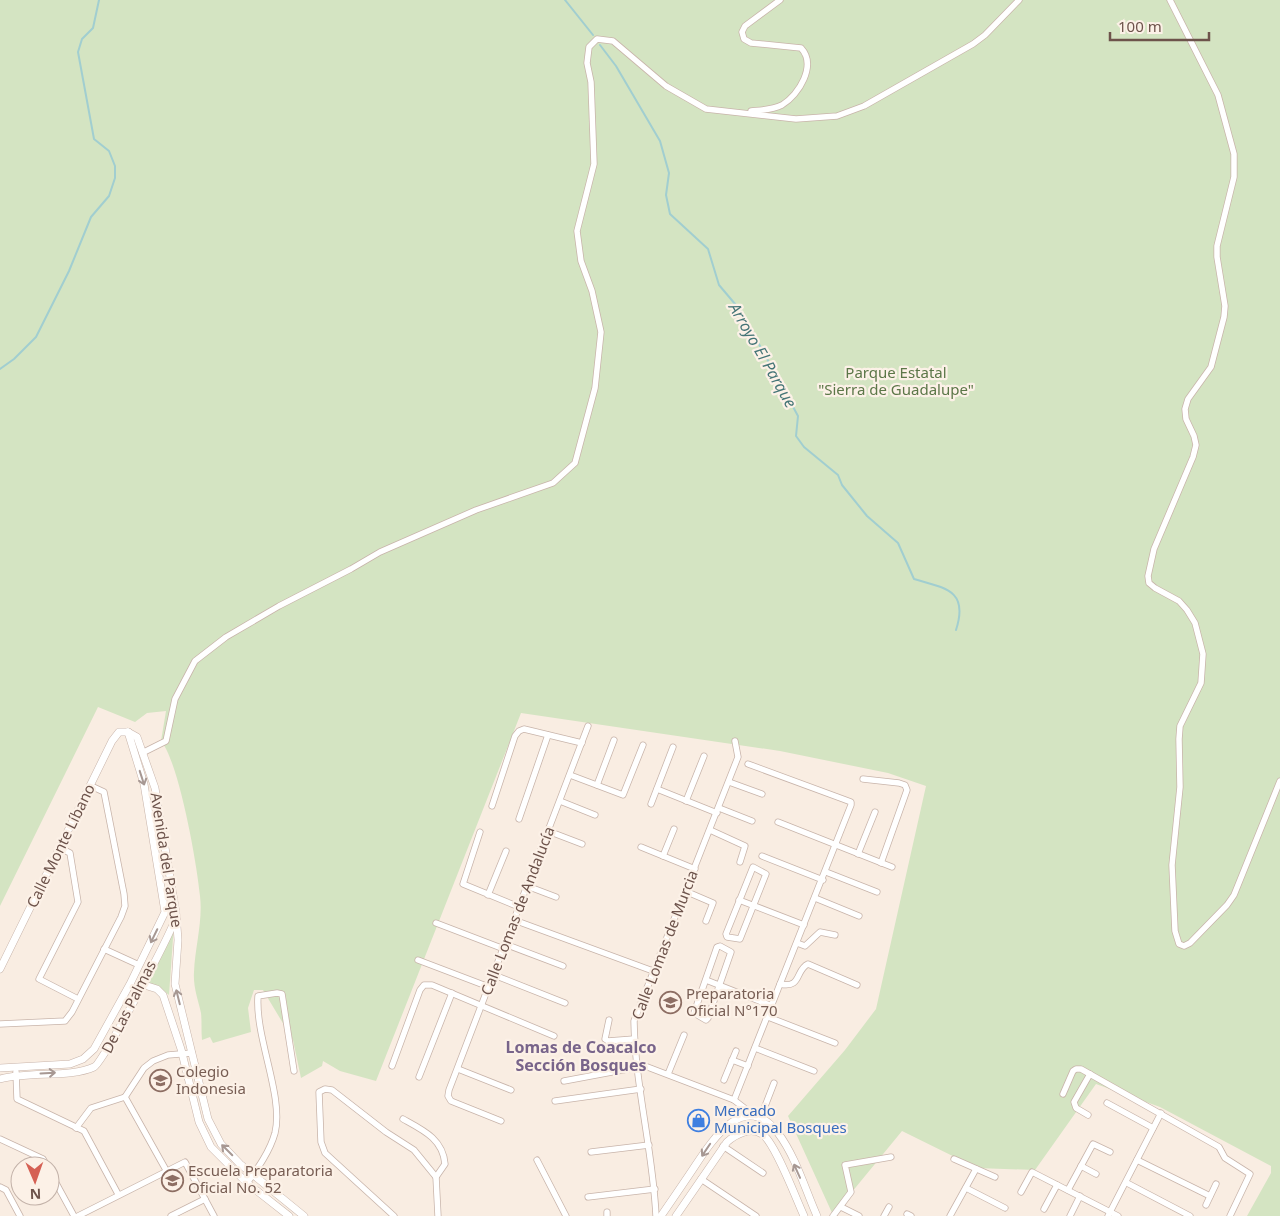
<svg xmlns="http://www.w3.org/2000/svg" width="1280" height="1216" viewBox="0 0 1280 1216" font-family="'Noto Sans',sans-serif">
<rect width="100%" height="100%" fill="#f9ede2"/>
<!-- green -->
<g fill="#d4e4c2">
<path d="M0 0H1280V1216H1247L1271 1173V1166L1160 1107 1096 1084 1035 1170 977 1168 902 1131 833 1215 788 1116 845 1050 876 1009 926 786 888 773 780 751 521 713 376 1081 340 1071 323 1061 322 1066 301 1078 293 1040 263 990H254L248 1008 251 1032 213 1043 210 1037 202 1040C201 1031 202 1022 201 1013 198 999 193 987 194 972 195 947 203 921 200 896 197 864 179 762 161 741L166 711 147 713 135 722 98 707 0 906Z"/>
<polygon points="174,924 169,995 158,986 143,982"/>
</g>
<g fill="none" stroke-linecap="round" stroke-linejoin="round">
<!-- stream -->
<g stroke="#a1ced0" stroke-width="2">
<polyline points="565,0 593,35"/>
<path d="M600 45 616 66 660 141 669 173 666 195 670 214 708 249 719 285 741 311 798 416 796 436 804 447 838 475 842 485 867 516 898 543 914 579C945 588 969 590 956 630"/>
<polyline points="0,369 14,359 36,337 69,271 91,217 109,196 115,178 115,166 109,151 94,139 78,52 82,39 93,28 99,0"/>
</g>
<defs>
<g id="minor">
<polyline points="1170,0 1218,95 1234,154 1234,177 1217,246 1217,257 1225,306 1224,317 1211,367 1188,399 1185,409 1186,419 1194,436 1196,445 1193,457 1154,549 1148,576 1149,583 1155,588 1179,601 1187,610 1195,623 1203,654 1201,683 1180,726 1179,739 1180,787 1172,865 1175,931 1179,944 1184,946 1190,943 1227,905 1234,895 1280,781"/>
<path d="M751 111C762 110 772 110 782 105 799 95 817 65 801 48L751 43 744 39 742 32 745 26 780 0"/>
<polyline points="142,753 166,741 175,699 195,661 226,637 279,606 351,569 380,552 476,510 553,483 575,463 595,388 601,332 592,291 581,261 577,231 594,164 591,82 587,63 589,47 597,39 613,41 666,86 706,109 796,119 837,116 864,106 973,44 985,35 1019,0"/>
<polyline points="570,775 623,795 643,745"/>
<polyline points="863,779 899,783 905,785 907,790 881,863"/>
<polyline points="729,782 762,794"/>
<polyline points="597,785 614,740"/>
<polyline points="657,789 717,813"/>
<polyline points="560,801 595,815"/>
<polyline points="686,801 704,756"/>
<polyline points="651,804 673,747"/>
<polyline points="492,806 515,736 519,731 524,729 582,743"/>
<polyline points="719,808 752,821"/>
<polyline points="519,819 548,735"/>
<polyline points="778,822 892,867"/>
<polyline points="710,830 745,846 740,862"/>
<polyline points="548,831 582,844"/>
<polyline points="480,832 463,884 519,907"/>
<polyline points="641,847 695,869"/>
<polyline points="60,848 70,853 78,902 39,979 78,999"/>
<polyline points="858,854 875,812"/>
<polyline points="663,856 674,829"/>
<polyline points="762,856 823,880"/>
<polygon points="753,867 766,874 740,939 727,937 726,934"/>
<polyline points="826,872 877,892"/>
<polyline points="527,886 556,897"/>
<polyline points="685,891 713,903 706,921"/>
<polyline points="488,895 506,851"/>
<polyline points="815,898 859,916"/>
<polyline points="739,900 804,925"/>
<polyline points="514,920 653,971"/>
<polyline points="436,923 504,949"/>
<polyline points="797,943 805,946 820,932 835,935"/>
<polyline points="505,944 563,966"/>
<polygon points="720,946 731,952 708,1018 706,1020 694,1013 717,947"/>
<polyline points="104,949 139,965"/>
<polyline points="418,960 489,987"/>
<polyline points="494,975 565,1003"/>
<polyline points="706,980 772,1006"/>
<path d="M780 984C802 989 795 970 808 964L857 985"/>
<polyline points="768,1017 835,1043"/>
<polyline points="609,1020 605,1039 608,1041 634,1039"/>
<polyline points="0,1024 65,1021 72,1012 121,917 125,906 124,894 104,792 91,786"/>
<polyline points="755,1048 814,1071"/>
<polyline points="732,1060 748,1066"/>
<polyline points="392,1066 420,990 424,985 432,985 554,1036"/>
<polyline points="458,1069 511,1090"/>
<polyline points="16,1072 17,1099 84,1131 118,1194"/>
<polyline points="668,1074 684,1035"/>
<polyline points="419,1077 452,993"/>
<polyline points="724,1080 736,1051"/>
<polyline points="564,1081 628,1069 637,1063 734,1100 756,1117"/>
<polyline points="1063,1094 1073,1071 1076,1069 1081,1069 1219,1147 1225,1158 1250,1174 1230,1216"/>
<polyline points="125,1097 166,1170"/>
<polyline points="734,1100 851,805 851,802 843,799 748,764"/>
<polyline points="555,1101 641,1089"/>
<polyline points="1107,1103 1153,1128"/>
<polyline points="1088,1115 1076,1108 1074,1102 1090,1074"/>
<path d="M403 1119C423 1130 443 1139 445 1164L436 1177"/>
<polyline points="760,1119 774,1083"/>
<polyline points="501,1121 451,1101 448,1096 449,1090 588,726"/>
<polyline points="76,1128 91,1108 125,1097 144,1068 153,1061 168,1055 192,1053"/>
<polyline points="0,1139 43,1159 47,1166"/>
<polyline points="723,1146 763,1173"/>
<polyline points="591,1152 649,1145"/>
<polyline points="954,1159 995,1177"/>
<polyline points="537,1160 566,1216"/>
<polyline points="1137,1160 1210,1196"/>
<polyline points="1081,1166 1096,1174"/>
<polyline points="50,1172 74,1216"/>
<polyline points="701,1179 756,1216"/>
<path d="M247 1183C258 1168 270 1151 275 1133 284 1096 255 1038 258 996L277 993 282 994 294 1071"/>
<polyline points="1127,1183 1190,1216"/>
<polyline points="0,1187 6,1190 20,1216"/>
<polyline points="966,1188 1005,1208"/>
<polyline points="1068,1190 1093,1144 1110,1152"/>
<polyline points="1021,1192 1032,1172 1118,1216"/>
<polyline points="588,1197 655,1189"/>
<polyline points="1206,1205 1216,1184"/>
<polyline points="841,1207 859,1216"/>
<polyline points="1044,1209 1057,1185"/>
<polyline points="607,1212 607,1216"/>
<polyline points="907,1214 911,1216"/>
<polyline points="78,1216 185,1162 214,1216"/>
<polyline points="171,1216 205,1199"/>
<polyline points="394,1216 325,1153 321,1142 319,1092 325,1089 332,1090 386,1132 414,1150 436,1177 438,1216"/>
<path d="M656 1216C653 1151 635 1086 634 1021L738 757 735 741"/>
<polyline points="833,1216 851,1192 845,1165 891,1157"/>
<polyline points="884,1216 889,1207"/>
<polyline points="950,1216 976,1169"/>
<polyline points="1070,1216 1080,1196"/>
<polyline points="1108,1216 1161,1113"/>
</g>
<g id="tertiary">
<polyline points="128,732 137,737 155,788 176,913 178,940 175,984 208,1119 221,1144 240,1164 304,1216"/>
<polyline points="0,969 112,741 119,732 128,732"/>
<polyline points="141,984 157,989 163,995 181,1049 199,1122 211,1147 247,1183 289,1216"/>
<polyline points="0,1068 70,1064 83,1059 94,1049 130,984 165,912 144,784 128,732"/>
<path d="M0 1079C29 1071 70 1078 94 1067 103 1063 173 930 176 916"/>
<path d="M661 1216C672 1200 683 1184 693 1169 711 1142 744 1088 778 1133 796 1157 805 1189 817 1216"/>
<path d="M676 1216 727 1142C736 1134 750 1127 762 1134 775 1142 796 1199 804 1216"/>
</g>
</defs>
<!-- minor casing -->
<use href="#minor" stroke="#c8b4aa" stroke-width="7"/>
<!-- tertiary casing -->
<use href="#tertiary" stroke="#c8b4aa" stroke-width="8"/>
<!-- minor -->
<use href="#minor" stroke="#fff" stroke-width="5.5"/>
<!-- tertiary -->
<use href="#tertiary" stroke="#fff" stroke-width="7"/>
</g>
<!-- one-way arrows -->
<defs><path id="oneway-shaft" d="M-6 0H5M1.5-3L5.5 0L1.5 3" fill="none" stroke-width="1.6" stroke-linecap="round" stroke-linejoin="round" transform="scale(1.25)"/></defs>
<g stroke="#a79893">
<use href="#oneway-shaft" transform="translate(142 778) rotate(72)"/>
<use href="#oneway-shaft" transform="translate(154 936) rotate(116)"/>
<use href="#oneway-shaft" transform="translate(178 997) rotate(-104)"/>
<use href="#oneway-shaft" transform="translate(48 1073) rotate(-3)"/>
<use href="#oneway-shaft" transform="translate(227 1150) rotate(-135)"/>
<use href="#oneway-shaft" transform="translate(706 1150) rotate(124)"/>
<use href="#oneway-shaft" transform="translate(797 1171) rotate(-114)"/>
</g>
<!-- icons -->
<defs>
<symbol id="school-ring" viewBox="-11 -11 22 22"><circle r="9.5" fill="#fcf1e7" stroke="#8d6e63" stroke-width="1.5"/><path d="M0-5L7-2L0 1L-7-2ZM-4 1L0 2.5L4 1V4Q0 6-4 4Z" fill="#8d6e63"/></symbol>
<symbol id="shop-ring" viewBox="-11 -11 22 22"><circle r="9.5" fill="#fcf1e7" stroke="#3f7fe0" stroke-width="1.5"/><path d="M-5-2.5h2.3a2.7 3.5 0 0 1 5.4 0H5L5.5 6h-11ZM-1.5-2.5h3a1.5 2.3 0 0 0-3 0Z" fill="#3f7fe0"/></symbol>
</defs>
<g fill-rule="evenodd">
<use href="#school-ring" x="658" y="990" width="25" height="25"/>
<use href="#school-ring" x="148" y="1068" width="25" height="25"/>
<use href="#shop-ring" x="686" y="1108" width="25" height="25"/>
<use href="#school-ring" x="160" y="1168" width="25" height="25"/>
</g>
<g text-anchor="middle" stroke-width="4.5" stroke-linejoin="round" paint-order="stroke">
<!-- park labels -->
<g font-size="15" fill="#5c7748" stroke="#fcf1e7">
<text x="896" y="378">Parque Estatal<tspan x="896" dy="17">"Sierra de Guadalupe"</tspan></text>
</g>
<!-- street labels -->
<g font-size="15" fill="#6d534b" stroke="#fcf1e7">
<text transform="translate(61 846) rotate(-64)" y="5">Calle Monte Líbano</text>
<text transform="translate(166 860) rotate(81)" y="5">Avenida del Parque</text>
<text transform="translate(518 911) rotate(-69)" y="5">Calle Lomas de Andalucía</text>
<text transform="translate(665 945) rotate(-69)" y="5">Calle Lomas de Murcia</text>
<text transform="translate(129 1007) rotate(-63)" y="5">De Las Palmas</text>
</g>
<!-- education labels -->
<g font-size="15" fill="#785e54" stroke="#fcf1e7" text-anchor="start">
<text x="686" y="999">Preparatoria<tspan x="686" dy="17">Oficial N°170</tspan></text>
<text x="176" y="1077">Colegio<tspan x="176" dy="17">Indonesia</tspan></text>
<text x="188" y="1176">Escuela Preparatoria<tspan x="188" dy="17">Oficial No. 52</tspan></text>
</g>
<!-- shop labels -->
<g font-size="15" fill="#366cbe" stroke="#fcf1e7" text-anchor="start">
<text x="714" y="1116">Mercado<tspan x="714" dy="17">Municipal Bosques</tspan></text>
</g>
<!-- water labels -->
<g font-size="16" font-style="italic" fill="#457577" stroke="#fcf1e7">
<text transform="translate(763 355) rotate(60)" y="6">Arroyo El Parque</text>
</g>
<!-- neighbourhood labels -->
<g font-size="16" font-weight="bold" fill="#78648a" stroke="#fcf1e7">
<text x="581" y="1053">Lomas de Coacalco<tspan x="581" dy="18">Sección Bosques</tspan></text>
</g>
</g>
<!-- north arrow -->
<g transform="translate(35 1181) rotate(178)"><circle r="24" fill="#fcf1e7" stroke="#c3b2a9"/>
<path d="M0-4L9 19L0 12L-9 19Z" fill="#d56154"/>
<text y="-8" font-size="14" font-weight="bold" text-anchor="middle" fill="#6d534b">N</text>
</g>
<!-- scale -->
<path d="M1110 32v8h99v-8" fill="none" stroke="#6d534b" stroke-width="2.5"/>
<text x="1118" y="32" font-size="15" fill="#6d534b" stroke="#fcf1e7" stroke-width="4" paint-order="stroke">100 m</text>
</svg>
